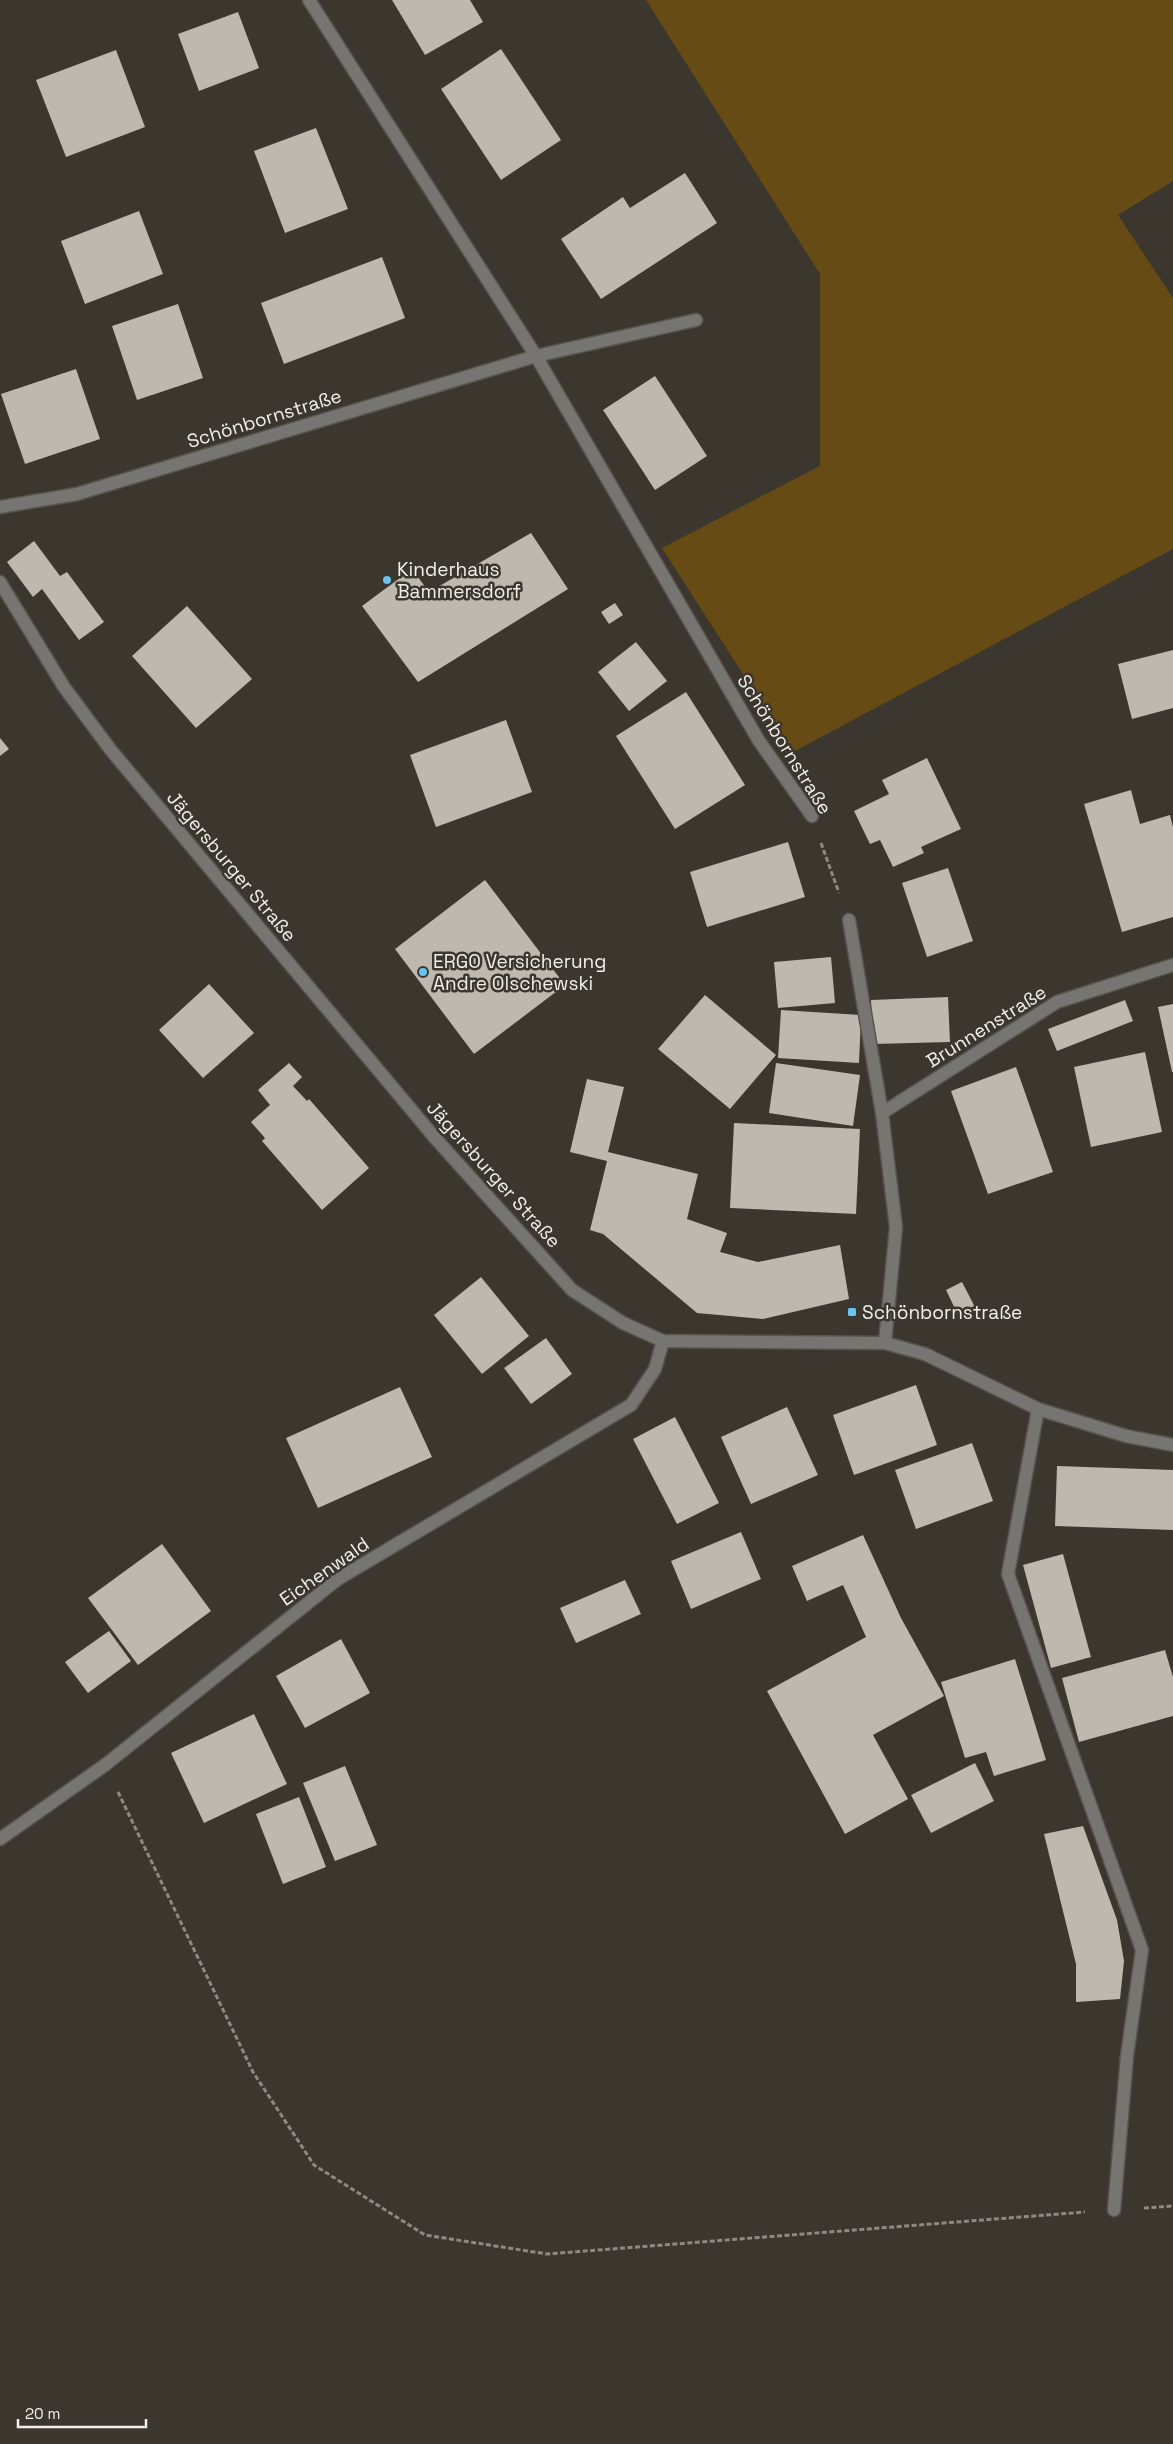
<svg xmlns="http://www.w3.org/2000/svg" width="1173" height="2444" viewBox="0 0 1173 2444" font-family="'Space Grotesk',sans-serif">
<rect width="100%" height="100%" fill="#3b372f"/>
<!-- green -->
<polygon fill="#674b15" points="646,0 1173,0 1173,181 1118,215 1173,298 1173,549 793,752 662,548 820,466 820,274"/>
<!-- building -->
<g fill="#beb8af">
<polygon points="392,0 470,0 483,22 425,55"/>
<polygon points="238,12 259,68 199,91 178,34"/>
<polygon points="501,49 561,140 501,180 441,89"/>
<polygon points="116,50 145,127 66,157 36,80"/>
<polygon points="316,128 348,209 285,233 254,151"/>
<polygon points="685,173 717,223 601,299 561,239 623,197 630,208"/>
<polygon points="139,211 163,274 85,304 61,241"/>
<polygon points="382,257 405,318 284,364 261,303"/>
<polygon points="178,304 203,378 137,400 112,326"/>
<polygon points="76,369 100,439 25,464 1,394"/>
<polygon points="655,376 707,456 655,490 603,410"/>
<polygon points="531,533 568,589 418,682 362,606 412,569 429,592"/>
<polygon points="34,541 60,576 67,572 104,622 79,640 42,589 33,597 7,562"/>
<polygon points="615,603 623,615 609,624 601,612"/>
<polygon points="187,606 252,679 196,728 132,656"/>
<polygon points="636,642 667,681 629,711 598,672"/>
<polygon points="1173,650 1173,708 1132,719 1118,664"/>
<polygon points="686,692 745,785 675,829 616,736"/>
<polygon points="506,720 532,792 436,827 410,755"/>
<polygon points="0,738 9,749 0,756"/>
<polygon points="927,758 961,829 921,847 924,853 893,867 880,840 870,844 854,811 889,794 882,780"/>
<polygon points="1131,790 1140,824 1170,815 1173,827 1173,917 1122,932 1084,804"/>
<polygon points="788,842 805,897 707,927 690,872"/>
<polygon points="948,868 973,941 927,957 902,883"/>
<polygon points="485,880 565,985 474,1054 395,949"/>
<polygon points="831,957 835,1003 778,1008 774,962"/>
<polygon points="209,984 254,1033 203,1078 159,1030"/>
<polygon points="705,995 776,1055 730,1109 658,1049"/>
<polygon points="948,997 950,1042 873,1044 871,1000"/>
<polygon points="1125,1000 1133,1021 1057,1051 1048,1029"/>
<polygon points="1173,1004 1173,1072 1172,1072 1158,1007"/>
<polygon points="781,1010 861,1015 859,1063 778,1058"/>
<polygon points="1145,1052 1162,1132 1091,1147 1074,1067"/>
<polygon points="289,1063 302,1077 293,1086 307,1101 309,1099 369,1168 322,1210 262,1141 265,1138 251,1122 270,1105 258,1090"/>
<polygon points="776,1063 860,1075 853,1126 769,1113"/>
<polygon points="1016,1067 1053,1172 988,1194 951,1091"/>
<polygon points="587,1079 624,1087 608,1152 698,1174 687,1219 727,1233 720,1252 758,1262 840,1245 849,1299 763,1319 697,1313 603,1234 590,1230 607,1161 570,1152"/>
<polygon points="734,1123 860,1129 856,1214 730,1208"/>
<polygon points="481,1277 529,1336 482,1374 434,1315"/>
<polygon points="962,1282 977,1311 960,1319 946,1290"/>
<polygon points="546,1338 572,1374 531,1404 504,1368"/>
<polygon points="916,1385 937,1445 854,1475 833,1415"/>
<polygon points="400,1387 432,1457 318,1508 286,1438"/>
<polygon points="787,1407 818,1475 751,1504 721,1437"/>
<polygon points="675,1417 719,1503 677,1524 633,1439"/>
<polygon points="972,1443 993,1501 916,1529 895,1470"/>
<polygon points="1057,1466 1173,1470 1173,1530 1055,1526"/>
<polygon points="741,1532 761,1579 691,1609 671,1561"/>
<polygon points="863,1535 901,1618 944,1696 873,1735 908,1799 845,1834 767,1691 866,1637 843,1585 807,1601 792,1566"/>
<polygon points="162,1544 211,1611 138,1665 88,1598"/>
<polygon points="1063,1554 1091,1657 1051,1668 1023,1565"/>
<polygon points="625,1580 641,1614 576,1643 560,1608"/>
<polygon points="109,1631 131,1661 88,1693 65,1662"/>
<polygon points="341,1639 370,1693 305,1728 276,1676"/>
<polygon points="1165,1650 1173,1677 1173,1716 1079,1742 1062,1678"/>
<polygon points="1015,1659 1046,1760 994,1776 986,1752 965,1758 941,1682"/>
<polygon points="254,1714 287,1784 204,1823 171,1753"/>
<polygon points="975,1763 994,1801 931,1833 911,1795"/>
<polygon points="345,1766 377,1845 335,1861 303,1783"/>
<polygon points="299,1797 326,1867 283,1884 256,1814"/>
<polygon points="1083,1826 1117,1920 1124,1961 1120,1999 1076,2002 1076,1964 1044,1834"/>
</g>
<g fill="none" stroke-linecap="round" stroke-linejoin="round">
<defs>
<polyline id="service" points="1038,1409 1008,1574 1142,1950 1127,2056 1114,2210"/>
<g id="minor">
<polyline points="309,0 536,356 759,741 812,816"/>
<polyline points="0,507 77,494 536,356 696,320"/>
<polyline points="849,920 882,1113 896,1227 885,1343"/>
<polyline points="882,1113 1057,1002 1173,965"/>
<polyline points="0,1839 105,1765 338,1579 631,1405 655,1369 663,1341"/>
</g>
<polyline id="tertiary" points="0,582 64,687 110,749 435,1138 572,1290 623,1323 663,1341 885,1343 925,1354 1038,1409 1126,1436 1173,1445"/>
</defs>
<!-- service casing -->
<use href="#service" stroke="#58544d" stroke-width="15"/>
<!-- minor casing -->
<use href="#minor" stroke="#58544d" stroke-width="15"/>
<!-- tertiary casing -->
<use href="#tertiary" stroke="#58544d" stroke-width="15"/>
<!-- path -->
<g stroke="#8e8a83" stroke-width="3" stroke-dasharray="5 2.5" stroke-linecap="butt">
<polyline points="821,843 839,893"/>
<polyline points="118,1792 253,2072 314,2165 425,2235 547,2254 1085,2212"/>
<polyline points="1144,2208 1173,2206"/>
</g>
<!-- service -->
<use href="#service" stroke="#777571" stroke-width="12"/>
<!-- minor -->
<use href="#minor" stroke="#777571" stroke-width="12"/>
<!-- tertiary -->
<use href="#tertiary" stroke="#777571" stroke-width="12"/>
</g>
<!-- markers -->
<g fill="#66c4ef" stroke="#3b372f" stroke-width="2">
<circle cx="387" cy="580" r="5"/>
<circle cx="423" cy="972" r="5"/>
<rect x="847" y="1307" width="10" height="10" rx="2.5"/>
</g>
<g text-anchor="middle" stroke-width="5" stroke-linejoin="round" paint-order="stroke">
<!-- street labels -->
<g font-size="19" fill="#f2efea" stroke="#3b372f">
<text transform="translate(264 418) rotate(-17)" y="7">Schönbornstraße</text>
<text transform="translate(785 744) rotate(58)" y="7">Schönbornstraße</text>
<text transform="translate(232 866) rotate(50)" y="7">Jägersburger Straße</text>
<text transform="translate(986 1026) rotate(-32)" y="7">Brunnenstraße</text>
<text transform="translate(494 1174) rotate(48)" y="7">Jägersburger Straße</text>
<text transform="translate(324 1571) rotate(-35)" y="7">Eichenwald</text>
</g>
<!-- poi labels -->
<g font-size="19" fill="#f2efea" stroke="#3b372f" text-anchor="start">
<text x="397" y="576">Kinderhaus<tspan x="397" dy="22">Bammersdorf</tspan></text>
<text x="433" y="968">ERGO Versicherung<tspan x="433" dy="22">Andre Olschewski</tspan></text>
<text x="862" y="1319">Schönbornstraße</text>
</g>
</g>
<!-- scale -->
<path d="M18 2419v8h128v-8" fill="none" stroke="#f2efea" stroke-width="2.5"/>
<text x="25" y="2419" font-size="15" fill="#f2efea" stroke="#3b372f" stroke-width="4" paint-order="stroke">20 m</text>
</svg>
